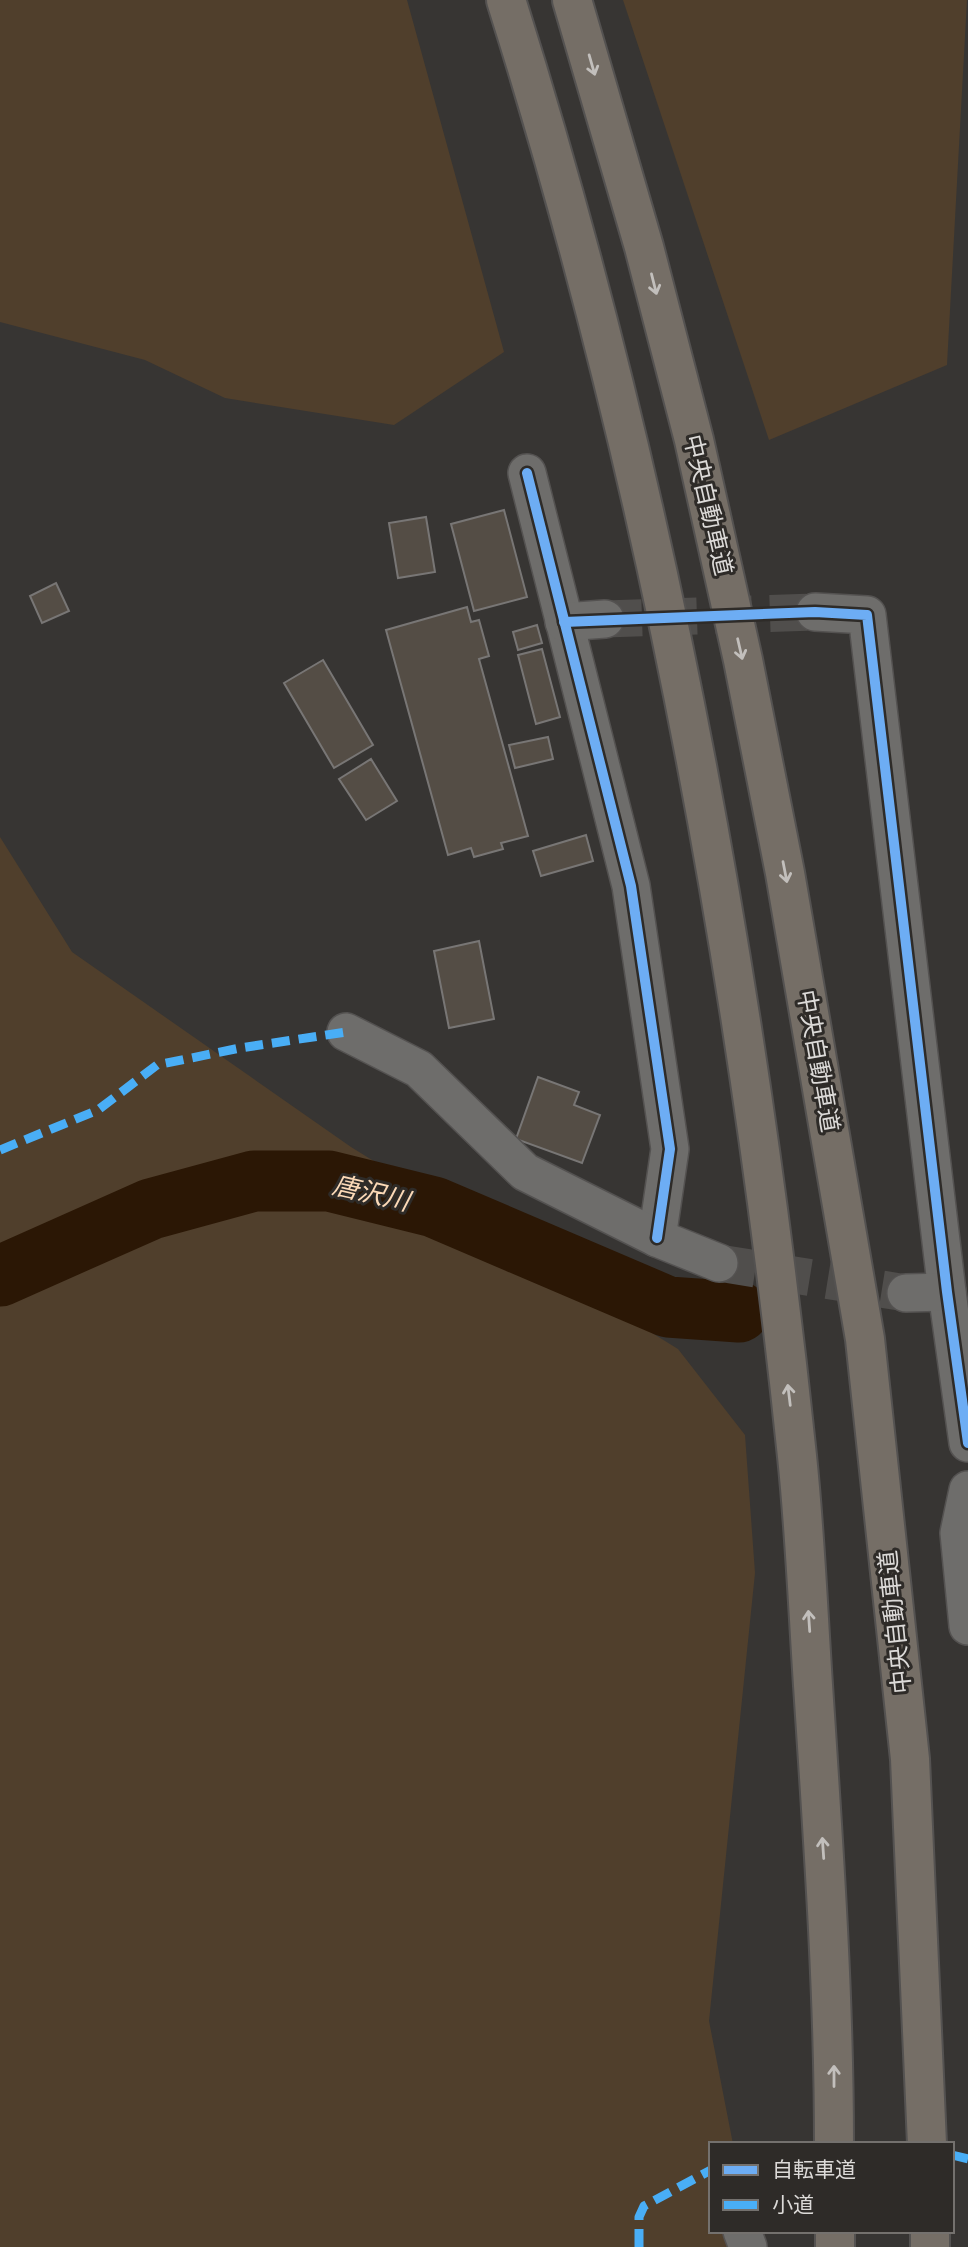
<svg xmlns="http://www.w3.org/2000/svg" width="968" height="2247" viewBox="0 0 968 2247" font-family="Rubik,'Noto Sans JP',sans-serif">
<rect width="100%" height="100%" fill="#373533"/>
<!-- green -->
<g fill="#503f2c">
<polygon points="0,0 407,0 504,352 394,425 225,398 145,360 0,322"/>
<polygon points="623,0 967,0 947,365 769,440"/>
<polygon points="0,837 72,952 351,1147 678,1349 745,1435 755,1573 709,2021 733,2144 711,2144 711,2231 750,2231 753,2247 0,2247"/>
</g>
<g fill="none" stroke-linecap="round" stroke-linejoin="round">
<!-- river -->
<polyline stroke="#2b1705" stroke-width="61" points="0,1276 151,1209 254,1181 329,1181 434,1207 668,1307 739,1312"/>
</g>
<!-- building -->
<g fill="#544d45" stroke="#787675" stroke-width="2">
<polygon points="504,510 527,597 474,611 451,524"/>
<polygon points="426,517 435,572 398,578 389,523"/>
<polygon points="56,583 69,611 42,623 30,596"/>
<polygon points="467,607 471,622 479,620 489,656 479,659 528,836 501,843 503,849 474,857 471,848 448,855 386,630"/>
<polygon points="537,625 542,643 518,650 513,632"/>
<polygon points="542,649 560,717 536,724 518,655"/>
<polygon points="323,660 373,745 334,768 284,683"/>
<polygon points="548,737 553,759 515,768 509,745"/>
<polygon points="371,759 397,801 366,820 339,779"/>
<polygon points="586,835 593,861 541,876 533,851"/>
<polygon points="479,941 494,1019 449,1028 434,951"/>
<polygon points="538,1077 579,1092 574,1105 600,1115 582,1163 516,1139"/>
</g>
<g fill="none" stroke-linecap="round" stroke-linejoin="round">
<!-- minor-tunnel -->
<g stroke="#504e4c" stroke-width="37" stroke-dasharray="37 18" stroke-linecap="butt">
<polyline points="605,619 815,612"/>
<polyline points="719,1263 906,1293"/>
</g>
<defs>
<g id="minor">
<polyline points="527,473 631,886 670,1149 657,1238"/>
<polyline points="815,612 867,615 947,1292 968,1443"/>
<polyline points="564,622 605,619"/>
<polyline points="346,1032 419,1069 525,1172 657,1238 719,1263"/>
<polyline points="906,1293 947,1292"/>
<polyline points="968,1490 959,1533 968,1626"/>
<polyline points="742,2231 748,2247"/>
</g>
<g id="motorway">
<path d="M506 0C655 472 746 965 797 1456 805 1532 808 1609 813 1685 823 1838 834 1991 834 2144"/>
<polyline points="572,0 644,247 694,440 743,660 785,873 865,1339 910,1759 927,2144"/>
<polyline points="835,2231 835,2247"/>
<polyline points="930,2231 930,2247"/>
</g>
</defs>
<!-- minor casing -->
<use href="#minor" stroke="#545251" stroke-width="40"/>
<!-- motorway casing -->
<use href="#motorway" stroke="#545251" stroke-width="42"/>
<!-- minor -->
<use href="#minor" stroke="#6e6d6b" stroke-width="37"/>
<!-- motorway -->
<use href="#motorway" stroke="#756e66" stroke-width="38"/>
<!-- quiet -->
<g stroke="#49aef6" stroke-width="9" stroke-dasharray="18 9" stroke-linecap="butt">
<polyline points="0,1150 98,1110 157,1065 240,1048 346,1032"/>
<polyline points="952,2155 968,2159"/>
<polyline points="639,2247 639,2217 644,2206 711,2170"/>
</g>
<defs>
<g id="cycleway">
<polyline points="527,473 631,886 670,1149 657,1238"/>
<polyline points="564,622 815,612 867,615 947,1292 968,1443"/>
</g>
</defs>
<!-- cycleway casing -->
<use href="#cycleway" stroke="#2e2b28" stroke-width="15"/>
<!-- cycleway -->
<use href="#cycleway" stroke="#6dadf4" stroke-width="10"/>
</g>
<!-- one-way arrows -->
<defs><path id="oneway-shaft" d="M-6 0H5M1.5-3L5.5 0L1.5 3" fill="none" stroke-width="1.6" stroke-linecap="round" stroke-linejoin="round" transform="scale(1.75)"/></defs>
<g stroke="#c2bfbc">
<use href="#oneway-shaft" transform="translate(592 65) rotate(74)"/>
<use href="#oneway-shaft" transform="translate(654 284) rotate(76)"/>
<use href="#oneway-shaft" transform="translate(740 649) rotate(77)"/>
<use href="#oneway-shaft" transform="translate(785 872) rotate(79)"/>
<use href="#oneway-shaft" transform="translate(789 1395) rotate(-97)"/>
<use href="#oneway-shaft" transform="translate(809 1621) rotate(-94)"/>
<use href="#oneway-shaft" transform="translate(823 1848) rotate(-94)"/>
<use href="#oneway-shaft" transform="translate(834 2076) rotate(-90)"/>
</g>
<g text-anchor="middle" stroke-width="6" stroke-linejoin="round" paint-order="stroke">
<!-- street labels -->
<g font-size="24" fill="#dcdad8" stroke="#2e2b28">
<text transform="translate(708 505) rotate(77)" y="8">中央自動車道</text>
<text transform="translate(818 1061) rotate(80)" y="8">中央自動車道</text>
<text transform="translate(895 1622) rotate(-96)" y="8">中央自動車道</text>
</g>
<!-- water labels -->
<g font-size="26" font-style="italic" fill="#fbd9b7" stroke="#2e2b28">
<text transform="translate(371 1193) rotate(13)" y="9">唐沢川</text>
</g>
</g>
<!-- legend -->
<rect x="709" y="2142" width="245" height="91" fill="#2e2b28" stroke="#74716e" stroke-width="2"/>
<rect x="723" y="2165" width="35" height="10" fill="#6dadf4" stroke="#74716e" stroke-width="2"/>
<text x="772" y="2177" font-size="21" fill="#dcdad8">自転車道</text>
<rect x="723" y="2200" width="35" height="10" fill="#49aef6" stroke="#74716e" stroke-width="2"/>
<text x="772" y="2212" font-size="21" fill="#dcdad8">小道</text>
</svg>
